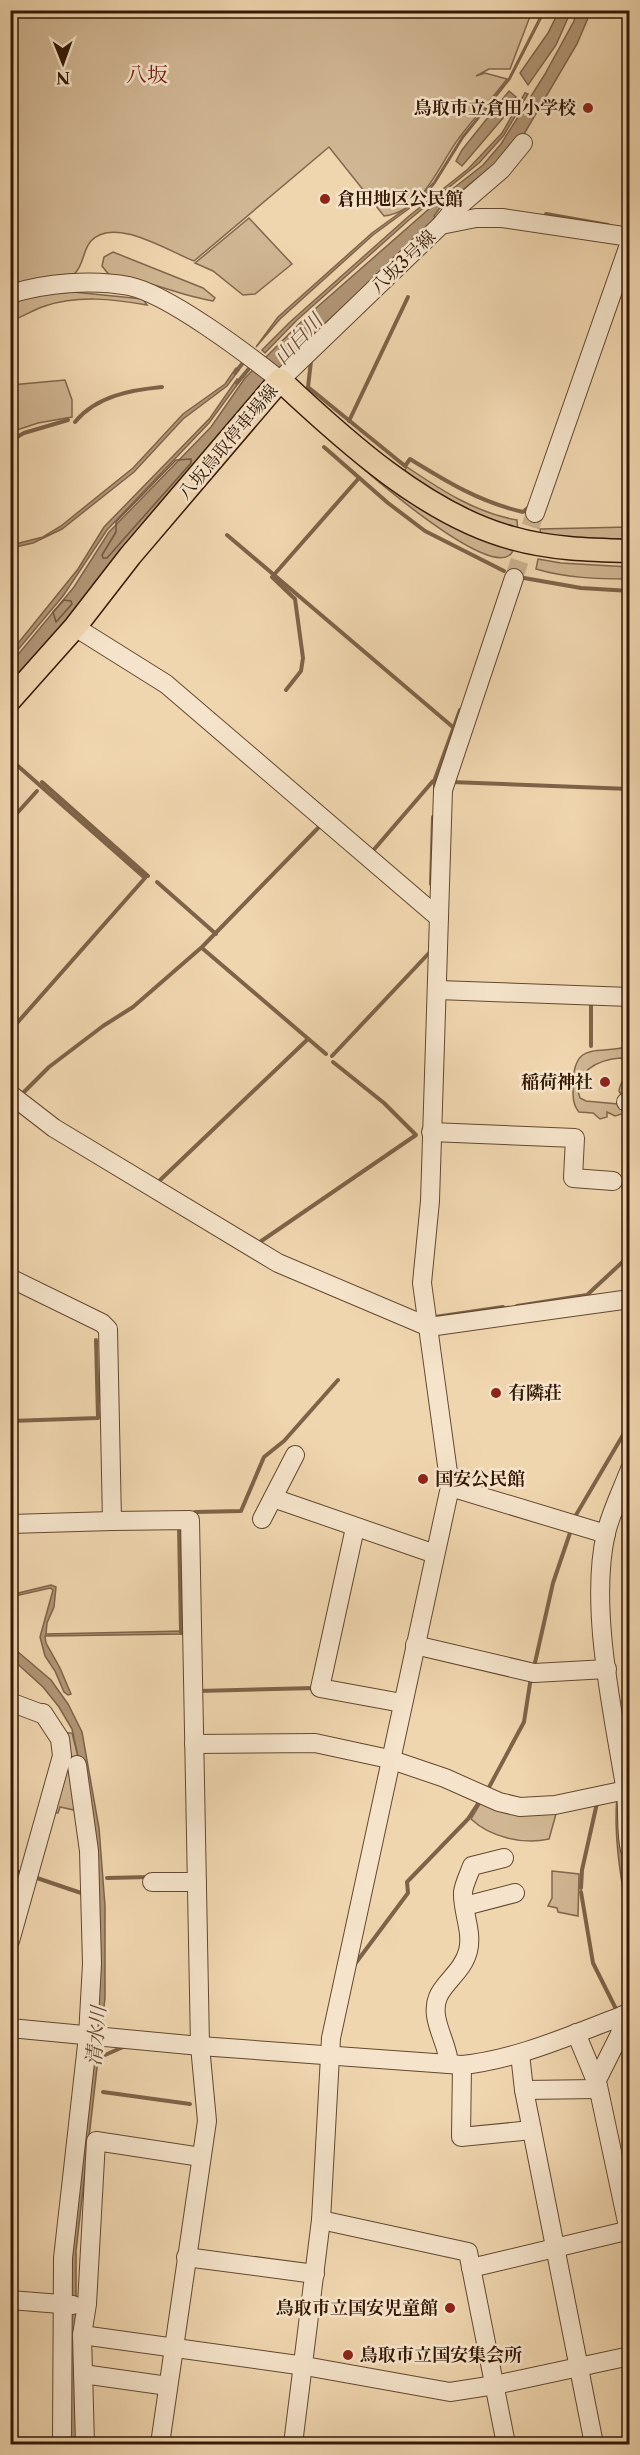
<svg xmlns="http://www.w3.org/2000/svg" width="640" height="2455" viewBox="0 0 640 2455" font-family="'Libre Caslon Text','Noto Serif JP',serif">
<rect width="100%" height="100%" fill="#f0d6af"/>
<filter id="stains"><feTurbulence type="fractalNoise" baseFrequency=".00333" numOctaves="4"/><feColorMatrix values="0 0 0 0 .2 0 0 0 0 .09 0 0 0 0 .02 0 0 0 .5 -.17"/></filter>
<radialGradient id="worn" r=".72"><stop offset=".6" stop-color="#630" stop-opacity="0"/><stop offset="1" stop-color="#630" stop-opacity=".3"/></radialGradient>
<!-- green -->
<g fill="#d0b692" stroke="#82674c" stroke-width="1.5">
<path d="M10 11H532L510 69H489L476 76 485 73 507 79C492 99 474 118 459 138 438 166 424 211 384 216L329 147 194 261C168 251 114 216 91 241 82 251 84 266 74 274L11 286Z"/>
<polygon points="249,218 292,264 255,294 243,295 213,271 195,263"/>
<path d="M113 252 203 288 215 298 213 301C177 295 147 279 110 276L102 266 104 257Z"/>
<path d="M73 292 143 299 147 305C113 299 78 295 45 306 33 310 22 317 11 321V301L30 295Z"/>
<polygon points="65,380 72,400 72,417 38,423 11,432 11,385"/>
<path d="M334 443 445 522 513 551C495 588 353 460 334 443Z"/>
<path d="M407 467C441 490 476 513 517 520L518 534 443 498 404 471Z"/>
<polygon points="629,527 629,539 542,541 540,529"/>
<path d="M538 559 561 563 629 567V579C598 579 566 578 536 569Z"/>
<path d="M629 1046V1099H624L619 1091C620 1081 628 1075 629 1065L621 1058C600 1059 571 1072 580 1098L586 1101 628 1105 625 1113 615 1116 607 1112V1117L600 1119 593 1113 579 1112C572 1104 573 1094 573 1084 574 1038 600 1056 629 1046Z"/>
<polygon points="61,1733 72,1733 79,1761 83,1812 60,1807 58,1813 51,1812"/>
<path d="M484 1797 558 1807 549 1839C523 1845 490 1837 471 1819Z"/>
<polygon points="552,1871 579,1874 578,1916 558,1912 557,1908 548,1906 552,1898"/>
</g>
<!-- water -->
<g fill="#b09575" stroke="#7e6348" stroke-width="1.5">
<polygon points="543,11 545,11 510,79 463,138 435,183 422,199 373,235 280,319 256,347 278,317 372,233 416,201 434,182 462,137 508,80"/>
<polygon points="559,11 571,11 556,45 528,85 520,73 548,33"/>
<polygon points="576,11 591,11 577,44 517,146 439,209 434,216 437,220 305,342 252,398 174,492 122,548 65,624 11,686 11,663 74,587 109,532 211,427 245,378 307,316 446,194 483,165 501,144 545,74 574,21"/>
<polygon points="509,91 516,97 503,118 462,166 456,161 462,150"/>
<polygon points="525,93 528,94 504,135 479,163 410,219 297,320 265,353 262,350 290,322 409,216 468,169 502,133"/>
<polygon points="236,368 239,370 227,386 183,419 134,472 62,529 33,543 11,548 11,545 43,537 61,526 133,468 183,414 225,384"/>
<polygon points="237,379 240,381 209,423 107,530 63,596 11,658 11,652 78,569 104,527 210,418"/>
<polygon points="51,1585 56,1587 54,1607 47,1623 46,1634 183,1631 183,1634 45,1636 46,1643 60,1668 71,1694 68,1695 64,1692 55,1671 45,1656 40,1637 53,1590 50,1588 11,1597 10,1595"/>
<polygon points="11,1646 51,1680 68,1704 82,1732 99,1828 105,1906 105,1998 76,2251 76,2444 65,2444 65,2278 91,2044 84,1782 72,1729 59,1707 43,1687 11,1658"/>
<path d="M617 1796H622C622 1840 629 1883 629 1927 622 1883 613 1839 617 1796Z"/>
</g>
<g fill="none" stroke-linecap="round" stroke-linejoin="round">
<!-- shore -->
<g stroke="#72563d" stroke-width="1.5">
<polygon points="191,459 191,463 107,558 103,558 102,555 116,532 116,522 176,460"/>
<polygon points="64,600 71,601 72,604 56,622 53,612"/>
</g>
<!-- stream -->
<g stroke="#7e6348" stroke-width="4">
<polyline points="546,214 608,225"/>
<path d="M311 361 308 387 405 466 410 459C447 482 480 502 523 512L529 507"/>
<polyline points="235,373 245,360"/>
<polyline points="237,383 252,365"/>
<polyline points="349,421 408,297"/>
<path d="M75 422C96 396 131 390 162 387"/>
<polyline points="10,441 24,433 68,420"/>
<polyline points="324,447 388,503 425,531 504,571"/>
<polyline points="227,535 454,728"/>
<polyline points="524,578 581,588 630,591"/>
<polyline points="286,690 301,671 303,658 295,599 272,577 359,478"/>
<polyline points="10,759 145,878 10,1031"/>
<polyline points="42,782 148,876"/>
<polyline points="451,782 630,789"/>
<polyline points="435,789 435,779 460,710"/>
<polyline points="10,821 37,791"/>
<polyline points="371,853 433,781 436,781"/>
<polyline points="157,882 216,934"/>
<polyline points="431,884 433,817"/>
<polyline points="202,948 326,1054"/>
<polyline points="591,1046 591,1003"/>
<polyline points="332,1056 430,952"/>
<polyline points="22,1094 49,1067 103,1026 133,1007 202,947 320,826"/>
<polyline points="156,1184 308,1039"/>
<polyline points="257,1244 416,1135 384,1103 333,1062"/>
<polyline points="517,1306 587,1295 630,1255"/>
<polyline points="435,1317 503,1307"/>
<polyline points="100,1383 101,1402"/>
<polyline points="10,1421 98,1418 96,1340"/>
<polyline points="576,1515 630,1423"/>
<polyline points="195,1516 195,1512 241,1511 264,1457 284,1441 338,1380"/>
<polyline points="179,1526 181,1633"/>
<polyline points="534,1667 553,1583 571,1530"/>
<polyline points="199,1691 315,1688"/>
<polyline points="487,1791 524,1722 531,1677"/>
<polyline points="10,1869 21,1873"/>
<polyline points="34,1877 84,1894"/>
<polyline points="107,1878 149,1877"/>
<polyline points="581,1888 582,1870 597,1803"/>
<polyline points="581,1892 593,1963 617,2011"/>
<polyline points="355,1964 408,1893 407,1882 468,1819 481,1799"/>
<polyline points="105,2055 123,2047"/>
<polyline points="103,2092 190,2104"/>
</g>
<!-- minor-tunnel -->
<polyline stroke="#cab08d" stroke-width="18" stroke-dasharray="18 9" stroke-linecap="butt" points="514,578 535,513"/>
<defs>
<g id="minor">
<polyline points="441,225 451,213 501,170 523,143"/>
<path d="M10 294C46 283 91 279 129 286 168 294 247 354 280 380L441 225 476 218H502L630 237"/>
<polyline points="535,513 630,242"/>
<polyline points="75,627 166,684 439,918"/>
<polyline points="438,990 630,997"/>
<polyline points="10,1094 54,1128 278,1263 429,1327 630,1299"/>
<polyline points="626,1102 630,1102"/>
<polyline points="431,1132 575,1138 573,1178 613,1181"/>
<polyline points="10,1278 102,1323 108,1329 112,1521 190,1520 200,2046 207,2121 160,2444"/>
<path d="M630 1469C622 1490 611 1512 606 1533 589 1607 613 1712 625 1786 629 1807 625 1829 630 1850"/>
<polyline points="450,1487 606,1534"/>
<polyline points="273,1498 435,1554"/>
<polyline points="262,1519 295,1455"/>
<polyline points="10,1524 112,1521"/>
<polyline points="355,1528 320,1688 402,1703"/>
<polyline points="415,1645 534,1673 607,1669"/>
<polyline points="10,1702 42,1714"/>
<polyline points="194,1744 315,1743 389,1759 445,1778 499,1802 520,1807 555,1805 626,1790"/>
<polyline points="152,1882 197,1882"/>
<polyline points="465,1906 515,1893"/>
<polyline points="10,1941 62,1756 60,1739 43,1713"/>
<path d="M10 2028 200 2046 462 2065C520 2059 575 2033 630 2013"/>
<polyline points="576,2033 598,2086 630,2236"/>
<polyline points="520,2054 524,2090 594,2444"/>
<path d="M449 2064C448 2042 429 2019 438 1997 444 1982 463 1971 468 1951 473 1932 462 1911 463 1892 464 1884 469 1874 472 1866L504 1858"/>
<polyline points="462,2065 461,2137 532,2130"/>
<polyline points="596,2082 620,2034 623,2015"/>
<polyline points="524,2090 598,2089"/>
<polyline points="321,2220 468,2252 506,2444"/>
<polyline points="186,2257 315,2274"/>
<polyline points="471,2268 630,2230"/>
<polyline points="10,2300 73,2305"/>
<polyline points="82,2335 305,2366 450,2392 495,2385 630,2356"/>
<polyline points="83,2374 168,2386"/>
<polyline points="62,2444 63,2258 88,2036 92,1964 89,1851 77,1765"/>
<polyline points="85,2444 82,2335 87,2304 96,2141 201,2157"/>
<polyline points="293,2444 321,2220 331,2038 450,1487 422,1283 430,1201 443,790 514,578"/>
</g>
<path id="major" d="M10 700 75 627 130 556 280 380C344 440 426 515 512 538 550 549 590 550 630 551"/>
</defs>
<!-- minor casing -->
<use href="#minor" stroke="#634830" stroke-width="20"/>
<!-- major casing -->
<use href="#major" stroke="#341805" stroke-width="25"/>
<!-- minor -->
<use href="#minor" stroke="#f5e4cb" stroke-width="18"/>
<!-- major -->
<use href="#major" stroke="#f0d6af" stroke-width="22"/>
</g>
<!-- markers -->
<g fill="#8f2418" stroke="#f5e4cb" stroke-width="2">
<circle cx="588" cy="108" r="6"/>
<circle cx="325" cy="199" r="6"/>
<circle cx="605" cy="1082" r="6"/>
<circle cx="496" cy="1393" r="6"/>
<circle cx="423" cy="1479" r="6"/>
<circle cx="450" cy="2308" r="6"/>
<circle cx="348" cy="2355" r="6"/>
</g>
<g text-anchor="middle" stroke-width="5" stroke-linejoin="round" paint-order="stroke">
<!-- poi labels -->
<g font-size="18" font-weight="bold" fill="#341805" stroke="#f5e4cb" text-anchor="start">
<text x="576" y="114" text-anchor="end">鳥取市立倉田小学校</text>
<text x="337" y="205">倉田地区公民館</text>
<text x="593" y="1088" text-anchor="end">稲荷神社</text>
<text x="508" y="1399">有隣荘</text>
<text x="435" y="1485">国安公民館</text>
<text x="438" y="2314" text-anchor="end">鳥取市立国安児童館</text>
<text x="360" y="2361">鳥取市立国安集会所</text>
</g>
<!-- street labels -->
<g font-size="18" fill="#341805" stroke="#f5e4cb">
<text transform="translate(403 262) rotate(-44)" y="6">八坂3号線</text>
<text transform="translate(228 442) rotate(-50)" y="6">八坂鳥取停車場線</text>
</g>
<!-- water labels -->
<g font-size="20" font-style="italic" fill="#664a32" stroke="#f5e4cb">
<text transform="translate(298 339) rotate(-47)" y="7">山白川</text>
<text transform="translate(96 2036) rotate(-85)" y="7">清水川</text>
</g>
<!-- quarter labels -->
<g font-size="21" fill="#7a1f14" stroke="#f5e4cb">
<text x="147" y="82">八坂</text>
</g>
</g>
<!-- margin -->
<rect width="640" height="2455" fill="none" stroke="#f0d6af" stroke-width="36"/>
<rect x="12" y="12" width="616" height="2431" fill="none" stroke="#341805" stroke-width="3"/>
<rect x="18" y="18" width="604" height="2419" fill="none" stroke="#341805" stroke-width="1.5"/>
<!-- north arrow -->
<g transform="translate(63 63) rotate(179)" stroke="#f5e4cb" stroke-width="4.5" paint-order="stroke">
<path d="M0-4.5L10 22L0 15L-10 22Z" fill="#341805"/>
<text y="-9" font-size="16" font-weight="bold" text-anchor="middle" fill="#341805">N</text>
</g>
<rect width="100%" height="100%" filter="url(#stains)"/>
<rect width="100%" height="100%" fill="url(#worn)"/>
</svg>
